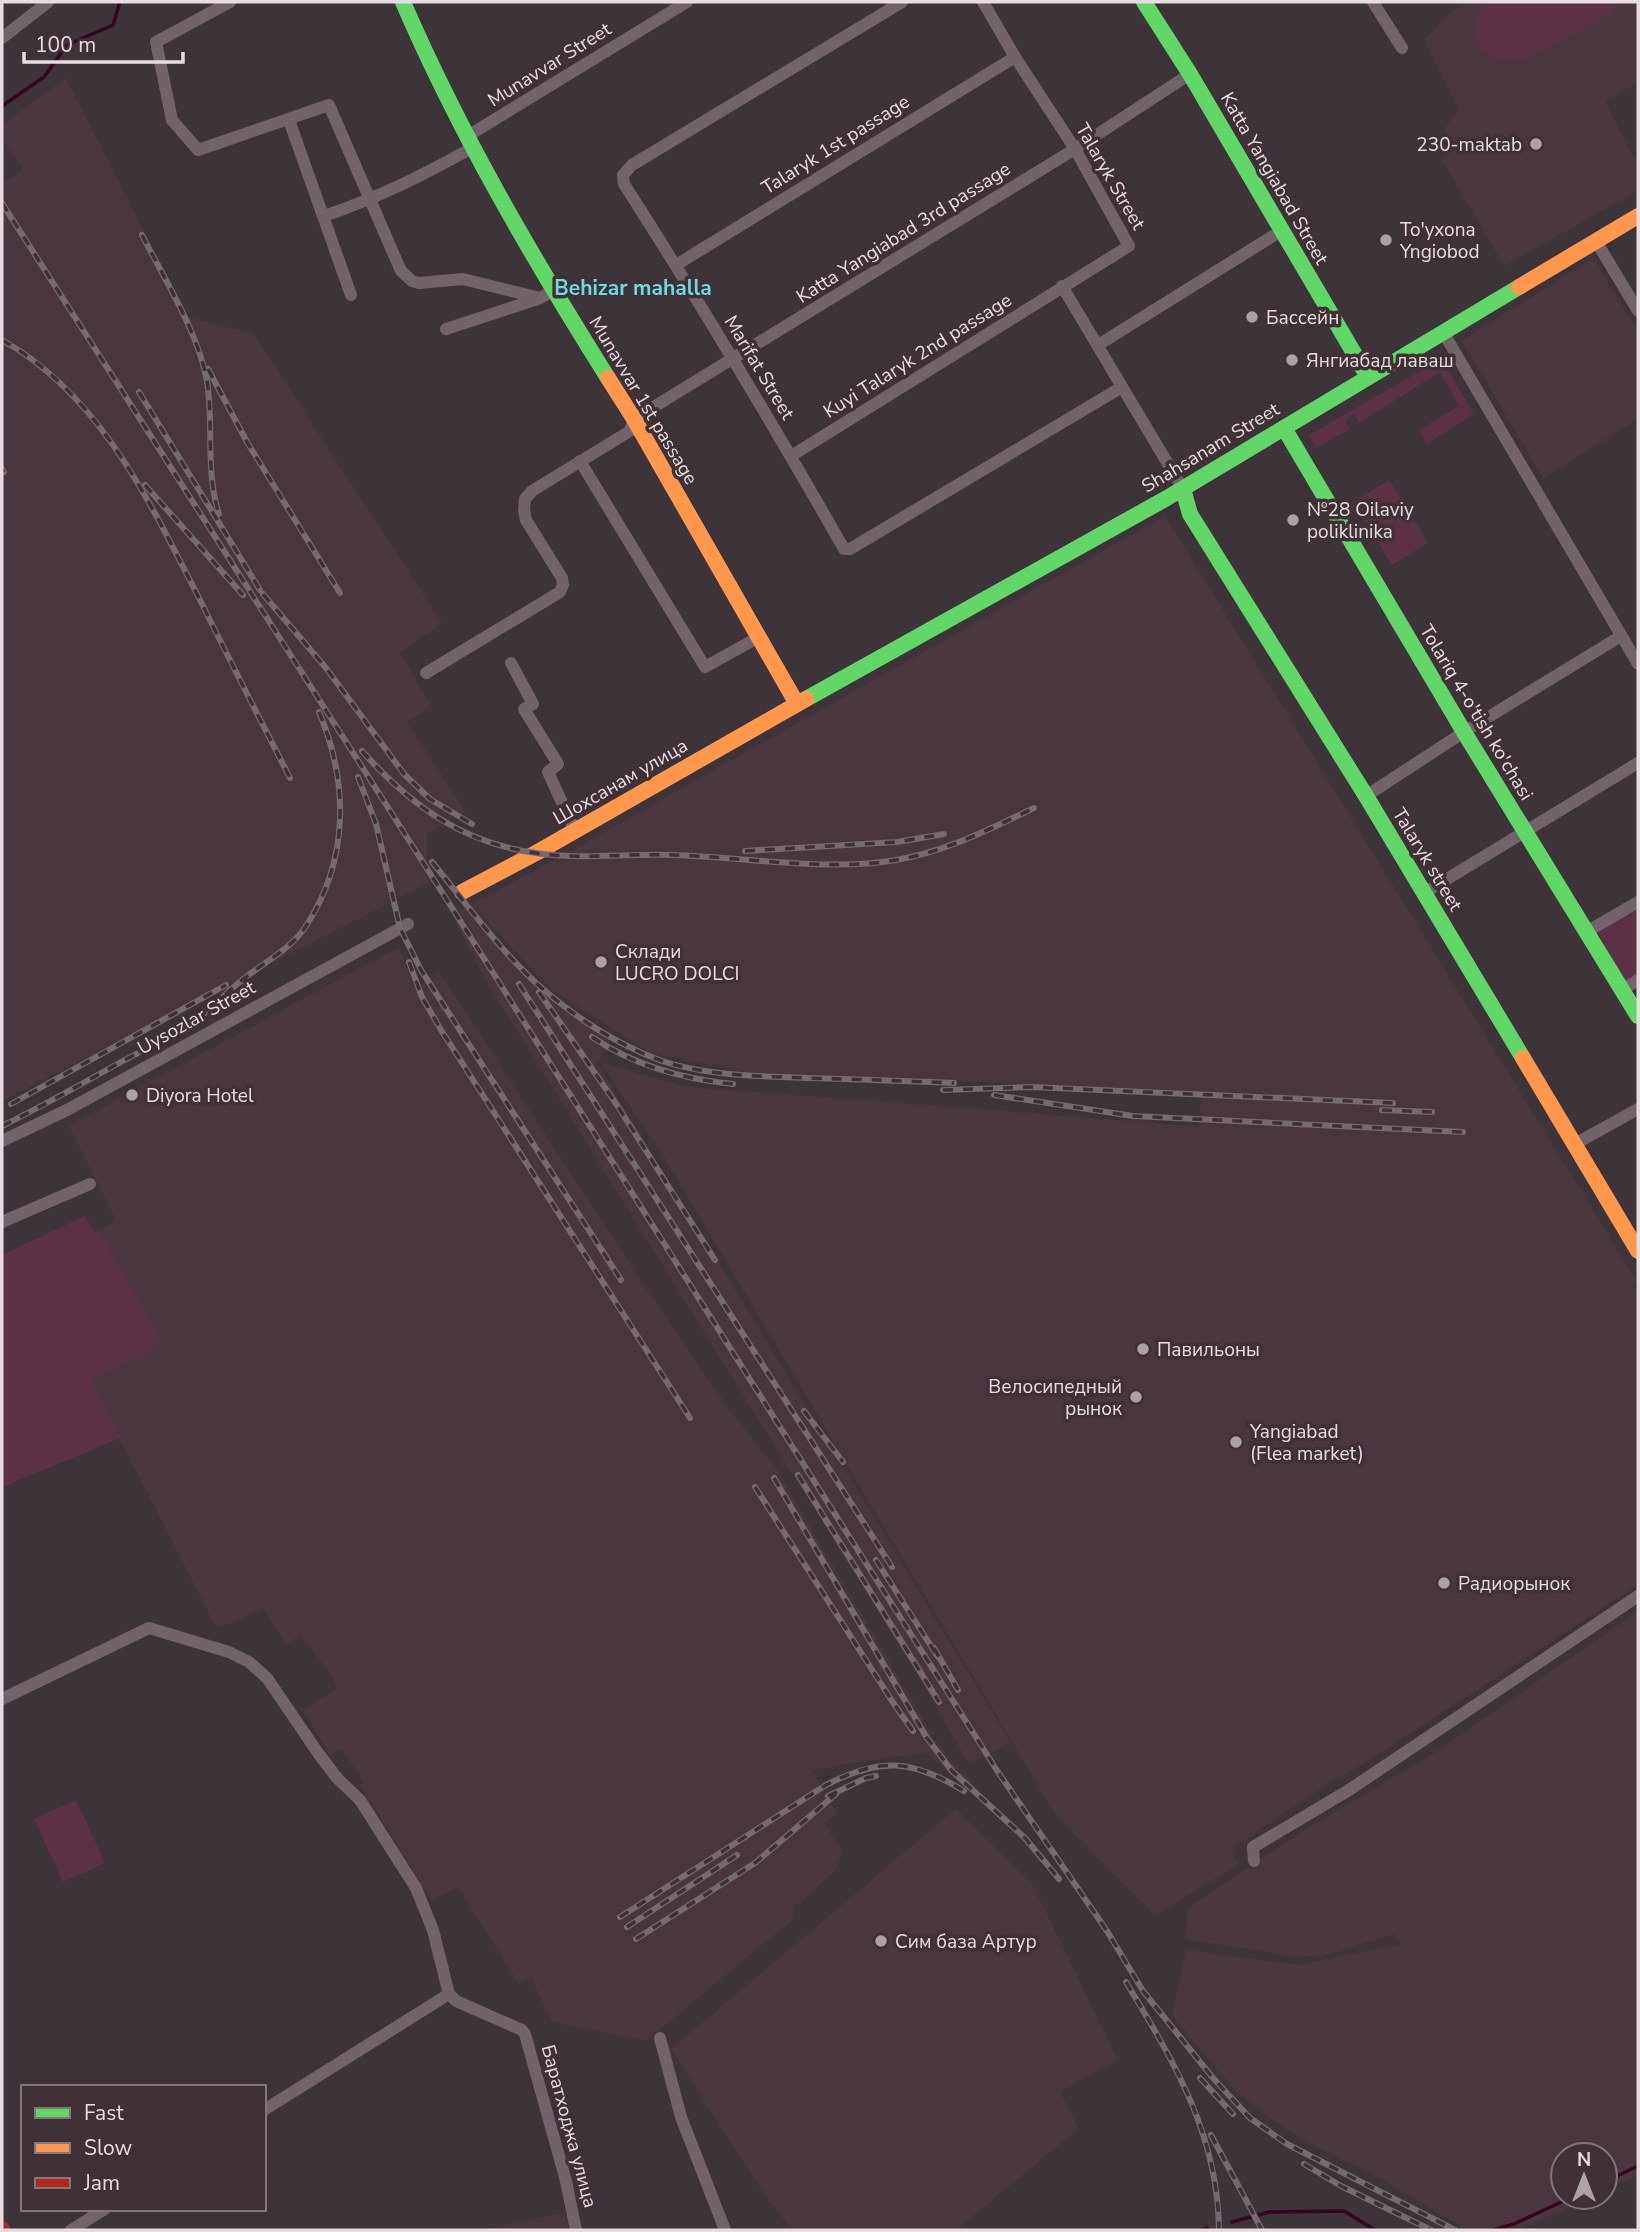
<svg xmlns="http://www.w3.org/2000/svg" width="1640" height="2232" viewBox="0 0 1640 2232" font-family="'Nunito Sans',sans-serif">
<rect width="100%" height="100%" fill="#3c3438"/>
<!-- built -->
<g fill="#4a363f">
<polygon points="1469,2 1638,2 1638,83 1605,100 1638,167 1638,190 1504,266 1443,161 1446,126 1459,109 1424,39 1455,9"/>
<polygon points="66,78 187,317 254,334 442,623 400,653 431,706 407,722 466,812 427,833 428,883 2,1101 2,184 23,169 2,140 2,125"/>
<polygon points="1593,258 1638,333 1638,419 1543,478 1462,341"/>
<polygon points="1165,516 1638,1283 1633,1283 1638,1299 1638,1585 1366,1762 1332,1781 1231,1849 1239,1864 1155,1915 1055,1814 663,1155 600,1062 685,1087 1198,1126 1202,1093 924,1079 758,1075 648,1052 548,987 477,910 519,963 554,996 614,1037 597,1063 1011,1743 969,1764 919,1678 483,976 452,915 562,856"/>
<polygon points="399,947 414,988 440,973 643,1284 731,1412 776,1468 934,1738 952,1762 973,1783 966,1788 924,1752 811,1770 837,1813 824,1823 843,1853 833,1873 795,1907 791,1921 646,2041 552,2022 531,1977 519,1984 458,1887 432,1901 360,1785 364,1782 342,1750 329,1754 303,1710 337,1689 331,1674 300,1635 286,1645 263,1607 238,1621 216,1627 90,1381 161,1343 99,1231 116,1220 69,1126"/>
<polygon points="1638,1611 1638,2175 1605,2190 1605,2155 1563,2155 1563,2197 1591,2197 1517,2230 1467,2230 1382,2179 1302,2140 1237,2093 1172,2015 1186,1950 1298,1965 1401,1944 1395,1934 1322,1956 1284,1955 1185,1939 1188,1908 1305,1830 1433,1754"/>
<polygon points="956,1809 1032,1884 1118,2059 1060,2092 1079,2128 956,2230 793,2230 767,2199 671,2049"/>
<polygon points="565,2212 568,2230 484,2230"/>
</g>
<!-- green -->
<g fill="#5b3145">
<path d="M1489 2H1620L1610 15 1527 58C1486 74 1460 34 1489 2Z"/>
<polygon points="1441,359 1474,414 1427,444 1419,430 1459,406 1440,372 1359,423 1354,414 1345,420 1350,429 1316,448 1309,435"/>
<polygon points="1389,480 1428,543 1392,565 1353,502"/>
<polygon points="1638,909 1638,974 1625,982 1597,932"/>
<polygon points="85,1216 95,1233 99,1231 162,1343 91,1381 121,1438 2,1487 2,1255"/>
<polygon points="76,1800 105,1863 63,1882 34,1819"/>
</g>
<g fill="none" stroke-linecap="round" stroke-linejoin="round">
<!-- stream -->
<g stroke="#370622" stroke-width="3.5">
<polyline points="2,106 44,77 67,45 113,25 120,2"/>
<polyline points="1605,2182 1638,2166"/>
<polyline points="1232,2222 1269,2212 1344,2211 1375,2230"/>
<polyline points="1200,2230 1207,2228"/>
<polyline points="1493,2230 1514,2224 1572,2197"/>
</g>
<!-- street -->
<g stroke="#726269" stroke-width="12">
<polyline points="230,2 156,42 172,120 198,150 329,105 401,271 412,281 419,283 463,279 540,298 553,291"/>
<path d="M902 2 632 165 623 175 624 184C701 304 774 426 844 549H850L1122 387"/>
<polyline points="1373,2 1402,48"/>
<polyline points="2,38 48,2"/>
<polyline points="289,120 351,295"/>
<polyline points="466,137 687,2"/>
<path d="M324 216C380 197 421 176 472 148"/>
<polyline points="1596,241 1638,311"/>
<polyline points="676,265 1015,57"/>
<polyline points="1062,286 1183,489"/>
<polyline points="446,329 538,299"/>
<polyline points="1443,332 1638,664"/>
<polyline points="1098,345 1281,231"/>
<polyline points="791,456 1129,246 1075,149 1015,57 983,2"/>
<polyline points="580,461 705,667 759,637"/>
<polyline points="511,663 533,704 524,709 558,764 548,772 575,831"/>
<polyline points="426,673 560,592 563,585 562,578 526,520 524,510 525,499 532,491 630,431 634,419 1075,149 1190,74"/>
<polyline points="1366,796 1464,732 1621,636"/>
<polyline points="1424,893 1638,763"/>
<polyline points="1588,931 1638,902"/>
<polyline points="1622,990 1638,980"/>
<polyline points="2,1141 67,1110 408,924"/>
<polyline points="1573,1145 1638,1109"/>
<polyline points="2,1222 90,1184"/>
<polyline points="2,1699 149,1628 229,1652 249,1662 267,1678 318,1753 337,1778 360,1800 416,1888 433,1930 449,1994"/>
<polyline points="1254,1861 1253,1847 1349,1790 1638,1596"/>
<polyline points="449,1994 456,2001 522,2030 525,2034 566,2181 576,2230"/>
<polyline points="660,2038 681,2117 725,2230"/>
<polyline points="264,2110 449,1994"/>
<polyline points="71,2230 105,2209"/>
</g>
<!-- fast -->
<g stroke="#63d668" stroke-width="16">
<path d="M403 2C460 134 532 257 608 378"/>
<polyline points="1144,2 1190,74 1368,377"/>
<polyline points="1284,428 1464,732 1638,1016"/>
<polyline points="1183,489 1190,514 1366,796 1523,1058"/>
<polyline points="806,699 1167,498 1519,287"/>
</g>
<!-- slow -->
<g stroke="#ff974d" stroke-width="16">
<polyline points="1519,287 1638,216"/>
<polyline points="608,378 634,419 797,704"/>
<polyline points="462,892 536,853 806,699"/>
<polyline points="1523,1058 1638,1251"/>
</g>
<!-- jam -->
<polyline stroke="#b3261e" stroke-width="16" points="2,2229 2,2230"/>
<defs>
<g id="rail">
<polyline points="2,203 447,900 998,1772 1107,1931 1143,1991 1213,2078 1250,2118 1287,2144 1455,2230"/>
<path d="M142 235C165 280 198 332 207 381 214 425 205 471 219 514"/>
<path d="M2 340C102 396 151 505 201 602 230 661 260 719 290 778"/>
<polyline points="208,369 247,442 340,593"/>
<polyline points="139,392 260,590"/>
<polyline points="2,469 4,472"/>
<polyline points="145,485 243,595"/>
<polyline points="263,594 326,668 404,774 430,799 472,824"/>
<path d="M362 751C410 805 462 843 536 853 581 860 628 853 674 855 743 857 829 872 896 860 945 852 990 829 1034 808"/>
<polyline points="358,777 376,824 400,928 421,970 621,1280"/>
<polyline points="745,851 897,842 944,834"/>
<path d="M432 862C466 903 497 947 536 983 573 1016 615 1044 662 1061 708 1076 757 1076 805 1078 854 1079 904 1081 954 1083"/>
<polyline points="409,962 422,997 441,1030 690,1418"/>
<polyline points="519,984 892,1567"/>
<polyline points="539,992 617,1105 715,1260"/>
<path d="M592 1037C635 1066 682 1079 733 1084"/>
<polyline points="943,1090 1032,1087 1393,1103"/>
<polyline points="994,1095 1133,1116 1463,1132"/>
<polyline points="11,1104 226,985"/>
<polyline points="1382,1110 1432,1112"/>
<path d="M2 1126C41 1107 80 1085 119 1063 143 1050 170 1038 193 1022 212 1009 227 991 246 977 266 961 292 948 306 926 349 860 349 783 319 712"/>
<polyline points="804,1411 843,1462"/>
<polyline points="798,1475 939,1702"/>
<polyline points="774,1478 927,1738 952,1771 1025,1838 1059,1879"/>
<polyline points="755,1487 894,1704 913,1731"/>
<polyline points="876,1560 938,1657"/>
<polyline points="934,1648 958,1690"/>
<polyline points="828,1796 866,1778 876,1776"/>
<path d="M620 1917 826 1785C880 1757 912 1759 964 1791"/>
<polyline points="627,1927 737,1855"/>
<polyline points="636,1939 755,1863 836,1794"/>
<path d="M1126 1982C1174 2062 1218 2134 1219 2230"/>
<polyline points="1200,2078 1233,2114"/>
<polyline points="1211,2135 1262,2230"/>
<polyline points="1304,2164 1341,2186 1431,2230"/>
</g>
</defs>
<!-- rail casing -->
<use href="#rail" stroke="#756a6f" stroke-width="6"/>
<!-- rail -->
<use href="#rail" stroke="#403137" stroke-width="3.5" stroke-dasharray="10" stroke-linecap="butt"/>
</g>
<!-- markers -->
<g fill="#aba2a6" stroke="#403137" stroke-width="2.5">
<circle cx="1536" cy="144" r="7"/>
<circle cx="1386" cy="240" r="7"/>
<circle cx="1252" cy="317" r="7"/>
<circle cx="1292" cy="360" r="7"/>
<circle cx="1293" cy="520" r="7"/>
<circle cx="601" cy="962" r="7"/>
<circle cx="132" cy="1095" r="7"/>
<circle cx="1143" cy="1349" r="7"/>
<circle cx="1136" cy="1397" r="7"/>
<circle cx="1236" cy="1442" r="7"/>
<circle cx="1444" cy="1583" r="7"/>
<circle cx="881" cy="1941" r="7"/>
</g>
<g text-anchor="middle" stroke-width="7" stroke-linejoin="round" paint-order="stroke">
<!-- street labels -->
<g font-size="19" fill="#e7dde1" stroke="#403137">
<text transform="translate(549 64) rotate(-32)" y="7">Munavvar Street</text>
<text transform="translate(835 144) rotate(-32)" y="7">Talaryk 1st passage</text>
<text transform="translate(1111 176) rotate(60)" y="7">Talaryk Street</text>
<text transform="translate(1275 178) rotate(60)" y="7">Katta Yangiabad Street</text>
<text transform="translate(903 232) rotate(-32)" y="7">Katta Yangiabad 3rd passage</text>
<text transform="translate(917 355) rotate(-32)" y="7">Kuyi Talaryk 2nd passage</text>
<text transform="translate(760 367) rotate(59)" y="7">Marifat Street</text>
<text transform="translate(644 400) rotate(59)" y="7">Munavvar 1st passage</text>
<text transform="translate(1210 447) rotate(-31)" y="7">Shahsanam Street</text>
<text transform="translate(1477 712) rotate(59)" y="7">Tolariq 4-o'tish ko'chasi</text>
<text transform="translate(620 781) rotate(-30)" y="7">Шохсанам улица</text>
<text transform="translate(1428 859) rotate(59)" y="7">Talaryk street</text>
<text transform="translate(196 1017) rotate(-29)" y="7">Uysozlar Street</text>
<text transform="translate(570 2126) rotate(75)" y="7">Баратходжа улица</text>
</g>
<!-- poi labels -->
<g font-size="19" fill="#e7dde1" stroke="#403137" text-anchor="start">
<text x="1522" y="151" text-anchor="end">230-maktab</text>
<text x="1400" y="236">To'yxona<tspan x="1400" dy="22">Yngiobod</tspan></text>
<text x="1266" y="324">Бассейн</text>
<text x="1306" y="367">Янгиабад лаваш</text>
<text x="1307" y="516">№28 Oilaviy<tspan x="1307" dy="22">poliklinika</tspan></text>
<text x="615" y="958">Склади<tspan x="615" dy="22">LUCRO DOLCI</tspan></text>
<text x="146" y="1102">Diyora Hotel</text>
<text x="1157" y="1356">Павильоны</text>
<text x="1122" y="1393" text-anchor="end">Велосипедный<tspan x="1122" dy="22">рынок</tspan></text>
<text x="1250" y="1438">Yangiabad<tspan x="1250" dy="22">(Flea market)</tspan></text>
<text x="1458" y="1590">Радиорынок</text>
<text x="895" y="1948">Сим база Артур</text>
</g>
<!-- neighbourhood labels -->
<g font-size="21" font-weight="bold" fill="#6dd9e1" stroke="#403137">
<text x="633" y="295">Behizar mahalla</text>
</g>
</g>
<!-- border -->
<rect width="1640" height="2232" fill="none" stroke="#e7dde1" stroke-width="7"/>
<!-- legend -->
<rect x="21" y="2085" width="245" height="126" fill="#403137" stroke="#83767b" stroke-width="2"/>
<rect x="35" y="2108" width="35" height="10" fill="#63d668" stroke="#83767b" stroke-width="2"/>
<text x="84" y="2120" font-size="21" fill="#e7dde1">Fast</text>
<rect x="35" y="2143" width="35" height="10" fill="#ff974d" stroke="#83767b" stroke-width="2"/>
<text x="84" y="2155" font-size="21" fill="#e7dde1">Slow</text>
<rect x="35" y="2178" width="35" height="10" fill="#b3261e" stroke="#83767b" stroke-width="2"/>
<text x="84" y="2190" font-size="21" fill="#e7dde1">Jam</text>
<!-- north arrow -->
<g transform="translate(1584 2176)"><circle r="33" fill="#403137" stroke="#83767b" stroke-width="2"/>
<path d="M0-5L12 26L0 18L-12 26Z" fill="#aba2a6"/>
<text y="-10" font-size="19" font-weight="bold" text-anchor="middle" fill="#e7dde1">N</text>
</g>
<!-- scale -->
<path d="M24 52v10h159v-10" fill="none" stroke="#e7dde1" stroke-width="3.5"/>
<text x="35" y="52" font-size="21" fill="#e7dde1" stroke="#403137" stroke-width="5" paint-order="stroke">100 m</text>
</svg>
